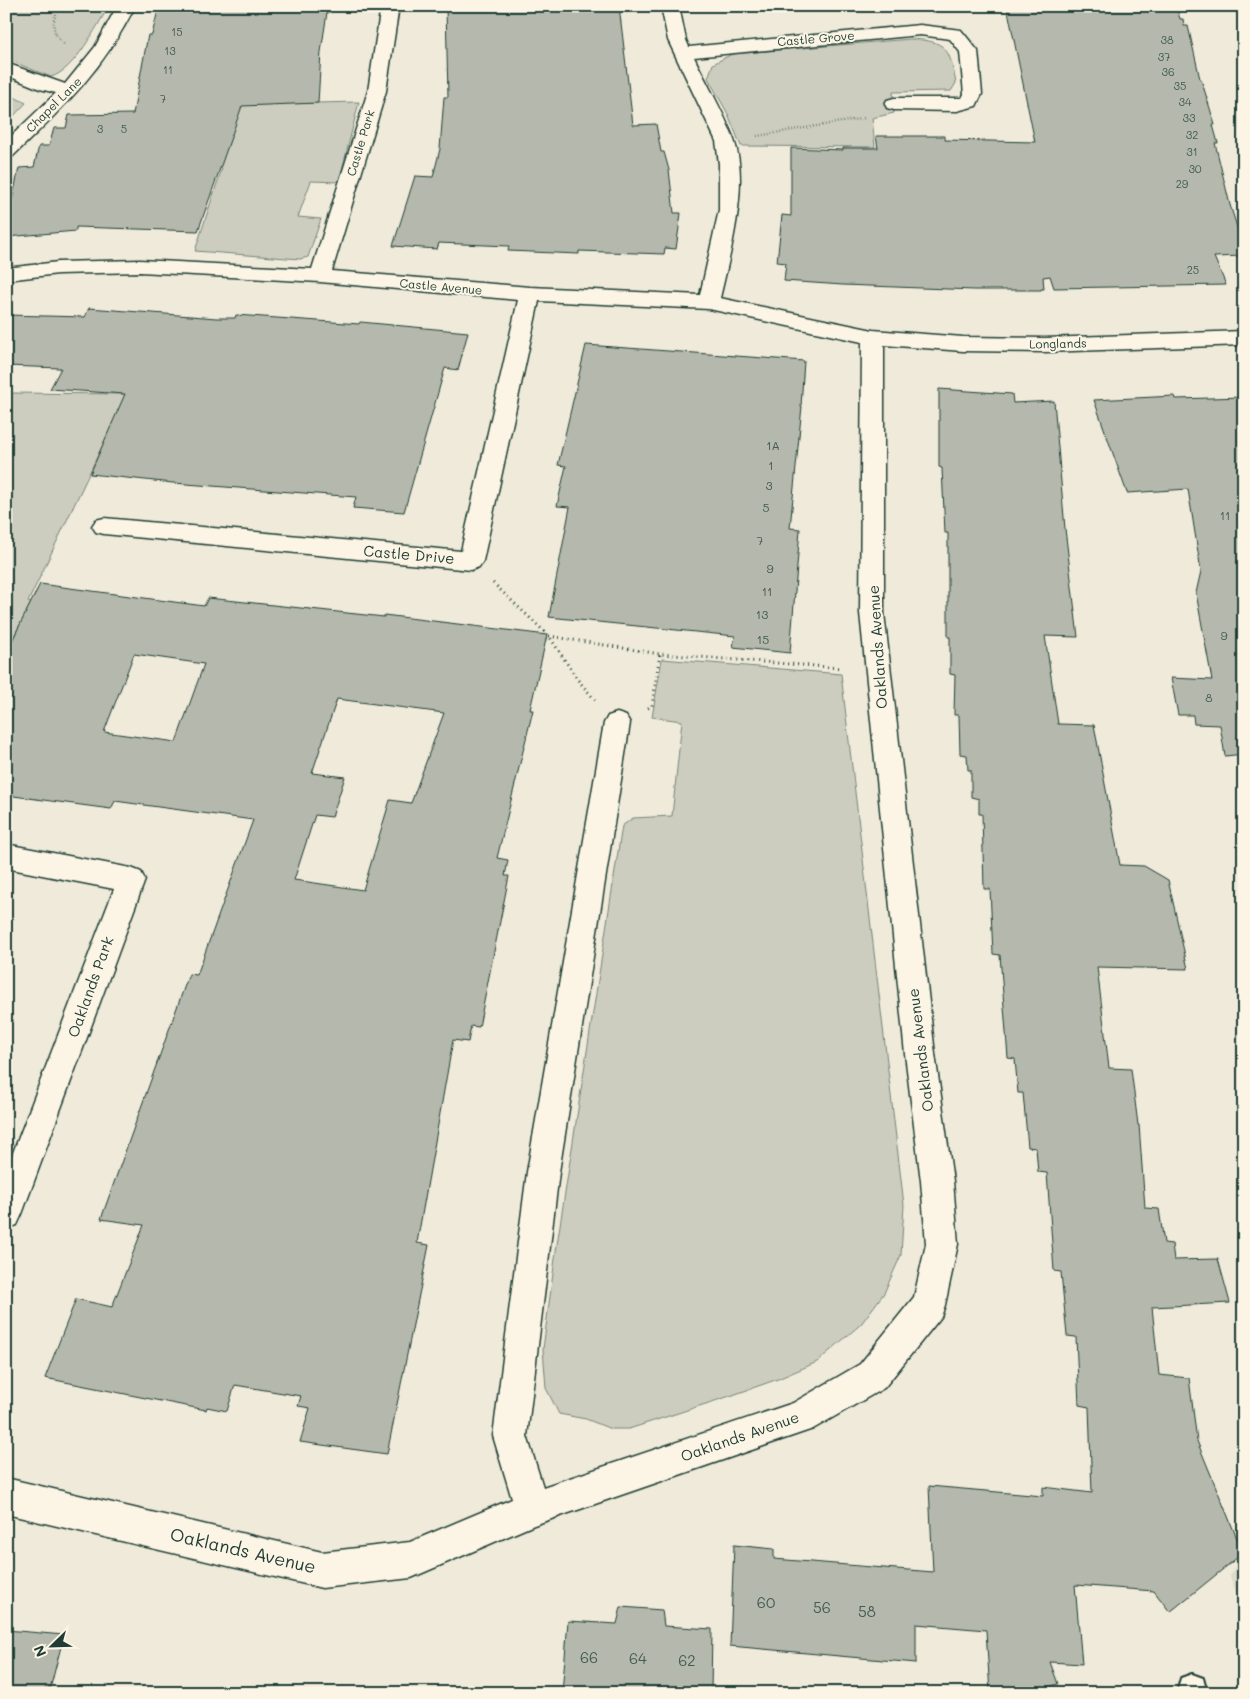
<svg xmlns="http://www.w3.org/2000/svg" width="1250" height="1699" viewBox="0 0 1250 1699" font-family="Mali,sans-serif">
<rect width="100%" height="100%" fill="#efeada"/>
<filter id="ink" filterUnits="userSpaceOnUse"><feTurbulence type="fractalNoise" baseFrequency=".02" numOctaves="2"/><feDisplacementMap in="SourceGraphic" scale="10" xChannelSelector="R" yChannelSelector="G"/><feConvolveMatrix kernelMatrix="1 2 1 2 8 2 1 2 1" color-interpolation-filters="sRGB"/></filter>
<g filter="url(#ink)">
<!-- built -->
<polygon fill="#dedbcc" points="1244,1550 1244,1614 1230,1576"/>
<!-- green -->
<g fill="#cccdbf" stroke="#76857a">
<path d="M6 6H109C96 27 75 70 51 77L6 59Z"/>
<path d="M911 39C948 41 949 49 956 83L951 91 893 92 894 113 872 118 875 147 741 146 728 114 708 78 713 64 732 54Z"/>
<polygon points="6,93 26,103 6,124"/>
<polygon points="359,102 339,182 311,181 298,217 321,219 308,257 300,259 195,251 222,168 187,168 231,105"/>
<polygon points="6,393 127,394 28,602 31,603 15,634 6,662"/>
<polygon points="662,659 841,674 904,1205 901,1255 884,1293 861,1324 817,1362 778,1379 730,1396 629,1429 611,1429 586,1419 559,1414 546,1388 543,1349 556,1251 622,826 633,818 672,816 682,721 652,717"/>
</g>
<!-- building -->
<g fill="#b5b9ad" stroke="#1f3d34" fill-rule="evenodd">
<polygon points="165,6 328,6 321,52 318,103 242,106 198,231 76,227 76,231 6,237 6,228 19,168 34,167 39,146 49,146 54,128 66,128 69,115 133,114 148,35 152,35 158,10 165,10"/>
<polygon points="446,6 619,6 633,125 656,124 661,152 664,152 669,170 674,213 681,213 676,249 665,248 664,254 579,251 579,254 508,251 509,246 439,243 437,249 393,246 415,176 433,177 440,149 444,97 448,97"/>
<polygon points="1007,6 1176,6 1180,19 1183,19 1184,26 1188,26 1200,79 1201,79 1215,125 1213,125 1218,143 1215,143 1230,205 1244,249 1244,256 1214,257 1226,285 1054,288 1050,276 1043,277 1044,289 1041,289 1041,290 974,290 843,285 784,281 786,263 777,262 782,215 791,216 791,148 843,150 843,148 878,148 876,136 945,136 945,140 1035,142"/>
<polygon points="89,308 216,318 235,318 236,315 359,324 360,322 468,332 458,370 445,368 404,512 353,508 356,497 173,483 90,474 125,394 50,389 61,368 6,366 6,315 85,317"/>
<polygon points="586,345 804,361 801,406 802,406 790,528 800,529 790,653 733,647 735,636 549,617 570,507 557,506 566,466 558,465"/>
<polygon points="939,389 1012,394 1013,403 1054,401 1065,529 1078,637 1045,636 1058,724 1094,725 1120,865 1144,866 1168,880 1188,969 1097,967 1109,1068 1131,1069 1138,1125 1139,1125 1145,1208 1159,1209 1164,1243 1172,1244 1174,1260 1218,1259 1230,1303 1152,1307 1159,1375 1189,1378 1197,1441 1243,1553 1170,1612 1154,1591 1075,1585 1082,1664 1050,1662 1058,1684 1028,1693 990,1693 986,1630 916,1624 916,1663 730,1646 734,1545 774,1549 774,1559 933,1572 929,1486 1043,1496 1043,1487 1092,1493 1089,1407 1079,1405 1076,1337 1067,1336 1061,1272 1054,1271 1047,1173 1038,1172 1036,1148 1028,1147 1023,1093 1018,1093 1015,1059 1008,1058 1000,955 993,954 990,889 984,889 982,814 979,814 979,799 971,797 971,770 968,770 967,755 960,754 959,715 954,715 955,675 950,674 950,637 948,637 948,533 945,533 942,468 939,467"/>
<polygon points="1175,396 1176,399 1244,397 1244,754 1225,756 1220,725 1194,724 1193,715 1178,715 1171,678 1212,680 1196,593 1201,571 1188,489 1127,493 1094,400"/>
<path d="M40 584 204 606 208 598 384 617V615L547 635 530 710H533L497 858 508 860 505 876H509L479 1027 471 1026 468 1042 453 1040 417 1243 429 1245 387 1454 300 1442 310 1408 298 1406 301 1396 235 1385 227 1411 207 1407 206 1410 45 1378 76 1299 112 1307 144 1225 101 1219 189 974 197 975 253 820 115 801 111 809 6 795V653ZM134 654 204 664 176 742 104 732ZM337 699 444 713 411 803 390 800 363 890 294 880 315 815 332 817 345 777 312 773Z"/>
<polygon points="621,1607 662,1610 664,1626 712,1629 711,1693 562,1693 568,1621 617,1624"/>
<polygon points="6,1630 64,1635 49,1693 6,1693"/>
</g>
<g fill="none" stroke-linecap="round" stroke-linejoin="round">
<defs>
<polygon id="service" points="1192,1674 1203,1678 1207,1693 1177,1693 1181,1678"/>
<g id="minor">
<path d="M117 6H135C105 68 62 109 13 156L6 158V141L56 93 40 89 6 75V63L65 84 95 47Z"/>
<path d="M381 6H399L386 91 332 271 530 287 700 295 719 210V164L716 141 668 40 661 6H679L686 40 689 47 920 25 961 30 978 51 982 94 976 106 957 111 894 110 887 108 885 104 887 100 894 98H962L964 94 960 52 950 39 920 35 694 57C707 84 723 111 734 140 750 183 730 254 720 298L873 330 963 337 1045 338 1244 331V345L1045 352 963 351 884 345V613L935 1054 953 1181 958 1244 945 1305 941 1317 884 1388 813 1429 534 1525 411 1578 322 1588 6 1514V1478L322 1552 410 1542 512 1499 493 1436 527 1172 604 723 608 716 617 713 626 716 630 723 559 1172 527 1436 543 1487 793 1403 860 1364 914 1297 926 1244 921 1181 905 1054 860 613 862 342 709 309 539 301 483 561 479 567 471 570 104 534 96 532 92 526 96 520 104 518 461 551 518 300 320 282 140 272 58 274 6 280V268L58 262 140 260 312 269 368 91Z"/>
<polygon points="6,844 131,868 141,872 145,880 22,1214 17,1225 6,1229 6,1171 114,889 6,868"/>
</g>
</defs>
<!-- service casing -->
<use href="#service" stroke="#1f3d34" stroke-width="4"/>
<!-- minor casing -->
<use href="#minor" stroke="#1f3d34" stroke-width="3"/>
<!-- path-far1 -->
<g stroke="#1f3d34" stroke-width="2.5" stroke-dasharray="0.5 2.5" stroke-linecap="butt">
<path d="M60 6C51 21 51 34 65 45"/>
<polyline points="1229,6 1244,13"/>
<polyline points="757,136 865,118"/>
</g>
<!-- path -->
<g stroke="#1f3d34" stroke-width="3" stroke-dasharray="1 4" stroke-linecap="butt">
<polyline points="493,583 549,636 578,680 595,700"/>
<polyline points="549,636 660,654 841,668"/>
<polyline points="648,708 652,706 660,654"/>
</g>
<!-- service -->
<use href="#service" fill="#fcf5e5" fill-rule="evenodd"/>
<!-- minor -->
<use href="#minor" fill="#fcf5e5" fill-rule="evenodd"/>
</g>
</g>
<g text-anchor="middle" stroke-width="4" stroke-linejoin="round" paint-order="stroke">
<!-- far-number labels -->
<g font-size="11" fill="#445c52">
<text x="177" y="36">15</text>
<text x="1167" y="44">38</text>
<text x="170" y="55">13</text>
<text x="1164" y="61">37</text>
<text x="168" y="74">11</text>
<text x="1168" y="76">36</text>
<text x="1180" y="90">35</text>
<text x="163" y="103">7</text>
<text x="1185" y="106">34</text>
<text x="1189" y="122">33</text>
<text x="100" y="133">3</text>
<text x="124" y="133">5</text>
<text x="1192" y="139">32</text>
<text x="1192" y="156">31</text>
<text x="1195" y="173">30</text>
<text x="1182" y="188">29</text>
<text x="1193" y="274">25</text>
</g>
<!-- far-street labels -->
<g font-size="12" fill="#1f3d34" stroke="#fcf5e5">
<text transform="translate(816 39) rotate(-5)" y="4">Castle Grove</text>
<text transform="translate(54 105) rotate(-45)" y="4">Chapel Lane</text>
<text transform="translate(361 143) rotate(-73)" y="4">Castle Park</text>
<text transform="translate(441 287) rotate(5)" y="4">Castle Avenue</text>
<text transform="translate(1058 344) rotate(-1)" y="4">Longlands</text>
</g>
<!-- number labels -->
<g font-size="12" fill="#445c52">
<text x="773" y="450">1A</text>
<text x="771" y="470">1</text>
<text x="769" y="490">3</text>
<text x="766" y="512">5</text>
<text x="1225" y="520">11</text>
<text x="760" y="545">7</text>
<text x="770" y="573">9</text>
<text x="767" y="596">11</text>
<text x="762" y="619">13</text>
<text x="1224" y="640">9</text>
<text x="763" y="644">15</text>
<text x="1209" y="702">8</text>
</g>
<!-- street labels -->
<g font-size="15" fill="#1f3d34" stroke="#fcf5e5">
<text transform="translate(409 555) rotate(5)" y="5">Castle Drive</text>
<text transform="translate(878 647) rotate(-94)" y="5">Oaklands Avenue</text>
<text transform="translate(91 987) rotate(-70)" y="5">Oaklands Park</text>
<text transform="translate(921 1050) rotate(-97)" y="5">Oaklands Avenue</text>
<text transform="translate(740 1437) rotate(-19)" y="5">Oaklands Avenue</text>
</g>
<!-- near-number labels -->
<g font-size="15" fill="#445c52">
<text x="766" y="1608">60</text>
<text x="822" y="1613">56</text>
<text x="867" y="1617">58</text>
<text x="589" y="1663">66</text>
<text x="638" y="1664">64</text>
<text x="687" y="1666">62</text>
</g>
<!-- near-street labels -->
<g font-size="18" fill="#1f3d34" stroke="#fcf5e5">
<text transform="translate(243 1551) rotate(13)" y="6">Oaklands Avenue</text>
</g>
</g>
<!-- margin -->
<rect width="1250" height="1699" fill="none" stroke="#fcf5e5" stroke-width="25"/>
<rect x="12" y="12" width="1225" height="1674" fill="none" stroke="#1f3d34" stroke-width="2" filter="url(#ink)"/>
<!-- north arrow -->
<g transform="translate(52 1646) rotate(247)" stroke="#fcf5e5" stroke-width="4" paint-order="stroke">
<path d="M0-4L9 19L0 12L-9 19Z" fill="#1f3d34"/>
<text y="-8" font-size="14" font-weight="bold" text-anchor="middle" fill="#1f3d34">N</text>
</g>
</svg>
